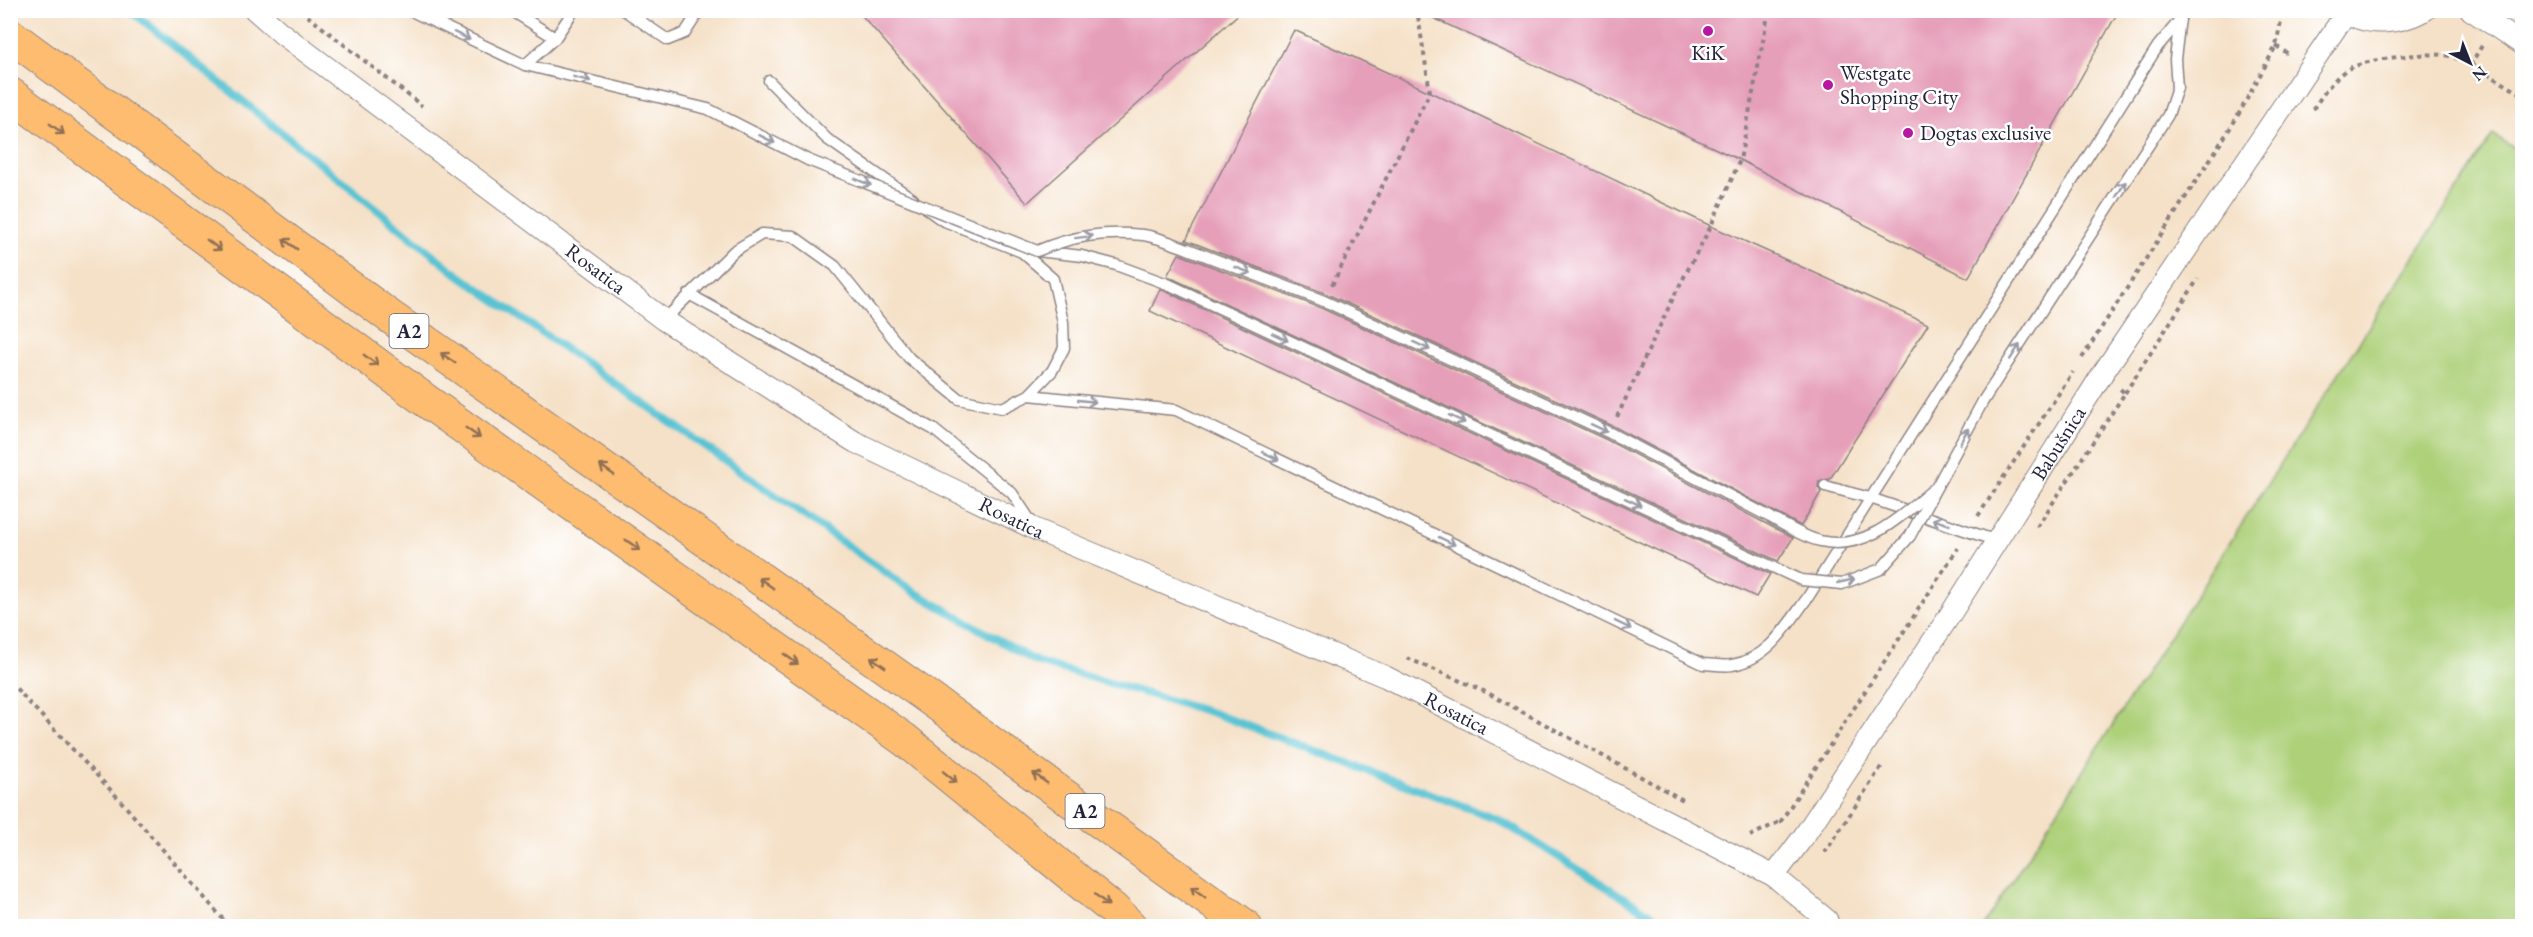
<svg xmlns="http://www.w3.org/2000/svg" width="2533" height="937" viewBox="0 0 2533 937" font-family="'EB Garamond',serif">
<rect width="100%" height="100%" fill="#fff"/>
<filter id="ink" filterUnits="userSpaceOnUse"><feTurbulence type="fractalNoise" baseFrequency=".0167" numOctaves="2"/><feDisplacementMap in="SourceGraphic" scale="12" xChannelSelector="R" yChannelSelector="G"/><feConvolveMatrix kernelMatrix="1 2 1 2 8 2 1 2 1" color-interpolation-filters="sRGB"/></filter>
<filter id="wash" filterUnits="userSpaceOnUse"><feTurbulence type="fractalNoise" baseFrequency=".008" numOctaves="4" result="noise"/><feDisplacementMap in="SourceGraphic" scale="24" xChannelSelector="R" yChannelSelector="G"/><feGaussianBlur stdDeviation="1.35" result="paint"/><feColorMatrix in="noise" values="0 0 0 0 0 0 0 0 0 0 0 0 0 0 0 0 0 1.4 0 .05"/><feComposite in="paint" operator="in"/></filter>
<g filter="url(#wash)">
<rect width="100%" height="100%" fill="#f5e1c8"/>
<!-- green -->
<polygon fill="#add079" stroke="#68795a" stroke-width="1.5" points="2493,134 2522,154 2522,926 1983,926"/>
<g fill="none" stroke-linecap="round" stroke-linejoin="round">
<!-- stream -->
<polyline stroke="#58c3d3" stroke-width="8" points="130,10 452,270 911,590 1037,662 1213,713 1498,819 1669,926"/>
</g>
<g id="blocks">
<!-- building -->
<g fill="#e69fb9">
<polygon points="857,10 1243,10 1027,203"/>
<polygon points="1416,10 2119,10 1968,278 1740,160"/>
<polygon points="1294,30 1430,92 1711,226 1928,324 1830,479 1819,481 1818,487 1821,492 1801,526 1613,426 1327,294 1186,240"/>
<polygon points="1179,254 1321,308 1607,440 1793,538 1778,561 1754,550 1167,276"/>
<polygon points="1160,289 1167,292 1770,574 1756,597 1150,311"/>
</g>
</g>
</g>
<g filter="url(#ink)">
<use href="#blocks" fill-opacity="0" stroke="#8c8282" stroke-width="1.5"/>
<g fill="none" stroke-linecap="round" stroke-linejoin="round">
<defs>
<g id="lane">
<polyline points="409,10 525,65 708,109 808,160"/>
<polyline points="511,10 555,38"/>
<polyline points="624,10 668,40 685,33 700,10"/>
<polyline points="525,65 555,38 574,10"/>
<polyline points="769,81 827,139 913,199"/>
<polyline points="1188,249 1324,301 1610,433 1770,517"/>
<polyline points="1037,251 1082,256 1116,265 1170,285 1751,557"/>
<polyline points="689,294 933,429 1012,493 1032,523"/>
<polyline points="664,320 734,251 762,234 793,236 835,266 909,358 959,399 1002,408 1029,395 1052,371 1064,348 1063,322 1053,279 1022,252 942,220 928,210"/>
<path d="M1029 395 1176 410 1703 664C1712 664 1723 667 1732 665 1769 659 1788 624 1808 597L2158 46 2180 20"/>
<polyline points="1983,401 2168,115 2177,88 2175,59 2181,10"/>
<polyline points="1825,486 1870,498 1997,541"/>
</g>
<g id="street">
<path id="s1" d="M255 10 281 33 664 320 855 442 1037 530 1386 677 1774 876 1827 920"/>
<path d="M2343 10C2368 28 2399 24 2425 10"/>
<polyline points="2471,10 2522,44"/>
<path id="s2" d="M1774 876 1804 836 1948 618 2101 376 2346 13"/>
</g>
<g id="highway">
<polyline points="10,35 389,316 926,696 1245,926"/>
<polyline points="10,94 425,400 905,740 1114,910 1130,926"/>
</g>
</defs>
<!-- lane casing -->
<use href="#lane" stroke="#8c8282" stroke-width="13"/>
<!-- street casing -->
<use href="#street" stroke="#8c8282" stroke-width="23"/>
<!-- highway casing -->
<use href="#highway" stroke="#8c8282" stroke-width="35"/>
<!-- path -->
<g stroke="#8c8282" stroke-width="4" stroke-dasharray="4.5 4.5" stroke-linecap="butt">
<polyline points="300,10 422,106"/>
<polyline points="2276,46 2290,55"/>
<polyline points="2470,65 2483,44"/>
<path d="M2313 109C2323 95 2334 76 2350 68 2368 59 2430 51 2449 56 2475 63 2499 82 2522 94"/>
<polyline points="1332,285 1430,92 1417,10"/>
<polyline points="2082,358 2236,119 2276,46 2281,21 2280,10"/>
<polyline points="2125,393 2198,279"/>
<polyline points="1617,417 1675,294 1711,226 1740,160 1769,10"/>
<polyline points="1978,516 2073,372"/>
<polyline points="2037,527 2125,393 2120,389"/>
<polyline points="1407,658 1486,692 1685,801"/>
<polyline points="10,682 119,799 229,926"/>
<polyline points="1782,822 1781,821 1958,548"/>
<polyline points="1750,836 1781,821"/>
<polyline points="1824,849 1826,851 1883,764"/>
</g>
<!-- lane -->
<use href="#lane" stroke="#fff" stroke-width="10"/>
<!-- street -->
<use href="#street" stroke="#fff" stroke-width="21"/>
<!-- highway -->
<use href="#highway" stroke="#fdbc6f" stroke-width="33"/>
<defs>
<g id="lane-bridge">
<path d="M808 160 1037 251C1072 236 1104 231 1143 235 1158 237 1174 244 1188 249"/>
<path d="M1770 517C1786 526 1803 537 1820 541 1866 552 1902 515 1934 489"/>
<polyline points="1751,557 1801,580 1842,584 1881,569 1910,536 1983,401"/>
</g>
</defs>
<!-- lane-bridge casing -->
<use href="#lane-bridge" stroke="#8c8282" stroke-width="13" stroke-linecap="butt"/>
<!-- lane-bridge -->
<use href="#lane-bridge" stroke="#fff" stroke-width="10"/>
</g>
<!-- one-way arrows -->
<defs><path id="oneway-shaft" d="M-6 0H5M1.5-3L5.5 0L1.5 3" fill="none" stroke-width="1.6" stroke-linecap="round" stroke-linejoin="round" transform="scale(1.5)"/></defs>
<g stroke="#9c9ca7">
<use href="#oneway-shaft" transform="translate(462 36) rotate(25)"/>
<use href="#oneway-shaft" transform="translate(582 79) rotate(14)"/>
<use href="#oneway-shaft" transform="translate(767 139) rotate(27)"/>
<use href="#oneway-shaft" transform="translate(863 182) rotate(22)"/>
<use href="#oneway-shaft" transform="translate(2121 189) rotate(-58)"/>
<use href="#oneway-shaft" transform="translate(1084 237) rotate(-7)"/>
<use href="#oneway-shaft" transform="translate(1243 270) rotate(21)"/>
<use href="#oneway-shaft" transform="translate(1280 337) rotate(25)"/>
<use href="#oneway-shaft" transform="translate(1422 346) rotate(25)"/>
<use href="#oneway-shaft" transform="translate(2015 352) rotate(-57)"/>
<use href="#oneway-shaft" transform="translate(1087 401) rotate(6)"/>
<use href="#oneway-shaft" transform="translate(1457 419) rotate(25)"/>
<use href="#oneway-shaft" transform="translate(1599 428) rotate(25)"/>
<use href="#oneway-shaft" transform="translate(1964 436) rotate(-62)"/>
<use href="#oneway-shaft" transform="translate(1271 456) rotate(26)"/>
<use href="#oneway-shaft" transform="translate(1633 502) rotate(25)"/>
<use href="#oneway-shaft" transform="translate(1941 522) rotate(-161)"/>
<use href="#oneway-shaft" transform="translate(1447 541) rotate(26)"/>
<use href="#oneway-shaft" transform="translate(1846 581) rotate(-13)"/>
<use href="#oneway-shaft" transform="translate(1623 625) rotate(26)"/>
</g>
<g stroke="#906f55">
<use href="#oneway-shaft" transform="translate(57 129) rotate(36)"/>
<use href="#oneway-shaft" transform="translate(290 244) rotate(-144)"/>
<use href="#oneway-shaft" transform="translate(214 245) rotate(36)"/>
<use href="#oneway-shaft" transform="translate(448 358) rotate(-145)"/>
<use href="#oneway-shaft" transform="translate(371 360) rotate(36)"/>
<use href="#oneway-shaft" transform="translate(473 433) rotate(35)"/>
<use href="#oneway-shaft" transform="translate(607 470) rotate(-145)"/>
<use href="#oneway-shaft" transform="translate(633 545) rotate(35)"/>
<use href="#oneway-shaft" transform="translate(766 583) rotate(-145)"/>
<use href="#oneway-shaft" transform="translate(791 659) rotate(36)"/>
<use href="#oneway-shaft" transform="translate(878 662) rotate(-145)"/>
<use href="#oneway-shaft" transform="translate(950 777) rotate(39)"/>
<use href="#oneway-shaft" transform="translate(1040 778) rotate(-144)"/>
<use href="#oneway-shaft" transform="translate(1198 892) rotate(-144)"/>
<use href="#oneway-shaft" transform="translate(1102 900) rotate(39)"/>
</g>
</g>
<!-- markers -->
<g fill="#b5179e" stroke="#fff" stroke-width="2">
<circle cx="1708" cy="31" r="6"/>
<circle cx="1828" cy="85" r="6"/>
<circle cx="1908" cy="133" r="6"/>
</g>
<g text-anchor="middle" stroke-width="5" stroke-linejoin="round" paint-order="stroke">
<!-- shield labels -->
<g fill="#fff" stroke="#646476" stroke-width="1.5">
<rect x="389.5" y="314" width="39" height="34" rx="4.5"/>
<rect x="1065.5" y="794" width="39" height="34" rx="4.5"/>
</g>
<g font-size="20" font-weight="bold" fill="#22223b">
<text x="409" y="338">A2</text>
<text x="1085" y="818">A2</text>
</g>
<!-- poi labels -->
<g font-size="21" fill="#22223b" stroke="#fff" text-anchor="start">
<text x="1708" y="60" text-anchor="middle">KiK</text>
<text x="1840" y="80">Westgate<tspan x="1840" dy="24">Shopping City</tspan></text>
<text x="1920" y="140">Dogtas exclusive</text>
</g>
<!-- street labels -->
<g font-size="21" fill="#22223b" stroke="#fff">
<text dy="7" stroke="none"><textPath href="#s1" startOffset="428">Rosatica</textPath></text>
<text dy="7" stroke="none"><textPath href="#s2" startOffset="518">Babušnica</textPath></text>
<text dy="7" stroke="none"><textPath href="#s1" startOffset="914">Rosatica</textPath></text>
<text dy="7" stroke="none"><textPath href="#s1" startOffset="1400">Rosatica</textPath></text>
</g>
</g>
<!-- margin -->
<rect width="2533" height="937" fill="none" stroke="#fff" stroke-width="36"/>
<!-- north arrow -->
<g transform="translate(2470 63) rotate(138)" stroke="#ffffff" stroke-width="4.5" paint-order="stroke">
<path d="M0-4.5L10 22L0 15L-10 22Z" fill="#22223b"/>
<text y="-9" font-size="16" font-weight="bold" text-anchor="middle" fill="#22223b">N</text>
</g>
</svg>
